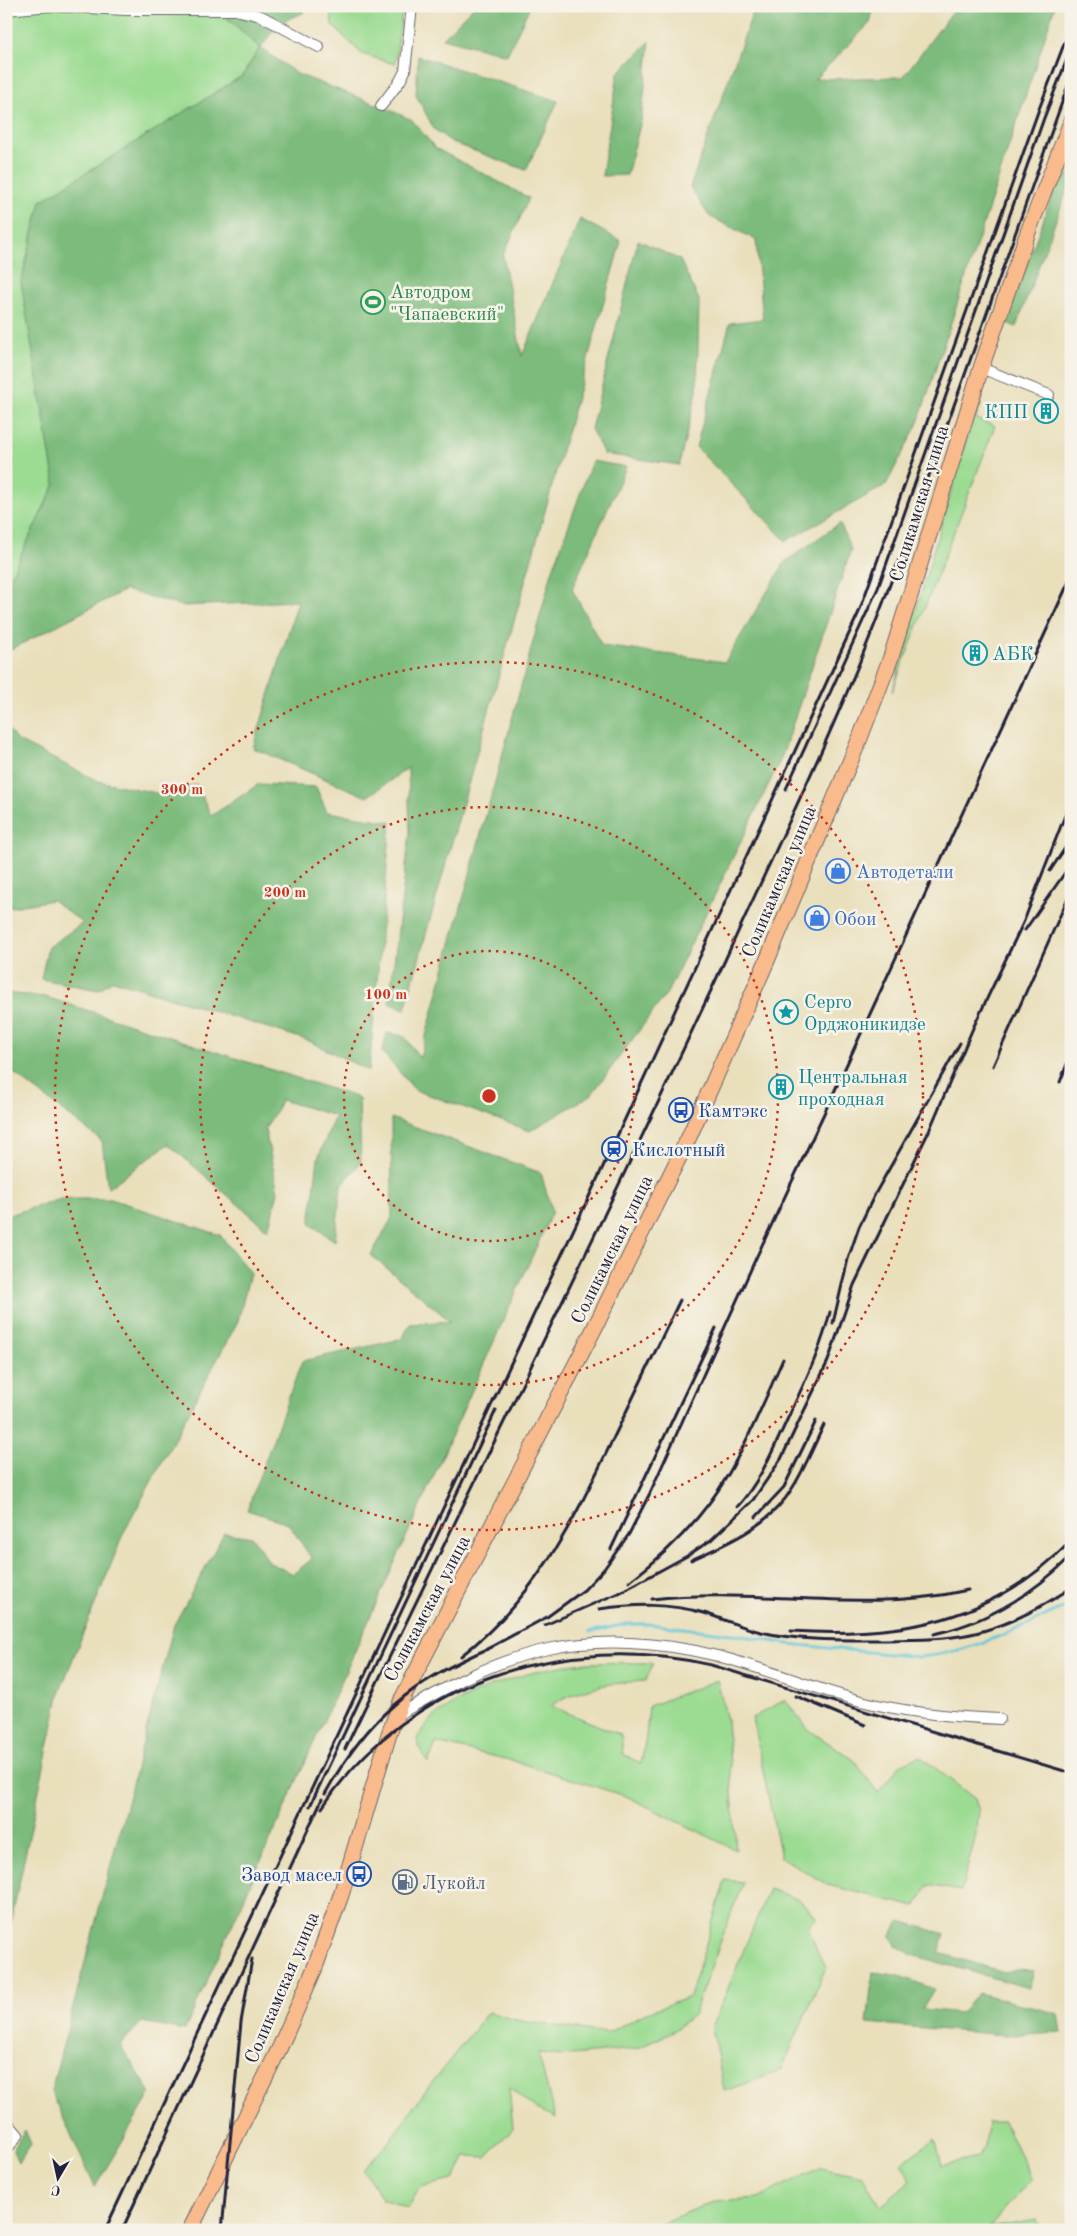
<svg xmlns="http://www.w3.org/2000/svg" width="1077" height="2236" viewBox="0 0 1077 2236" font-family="'Old Standard TT',serif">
<rect width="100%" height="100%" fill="#f7f3e8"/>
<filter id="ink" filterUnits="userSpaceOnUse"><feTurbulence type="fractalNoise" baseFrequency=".02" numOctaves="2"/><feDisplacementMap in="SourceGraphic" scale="10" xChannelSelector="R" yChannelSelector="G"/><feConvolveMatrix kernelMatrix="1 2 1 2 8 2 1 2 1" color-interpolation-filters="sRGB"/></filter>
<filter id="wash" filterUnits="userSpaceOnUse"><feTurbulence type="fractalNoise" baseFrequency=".0096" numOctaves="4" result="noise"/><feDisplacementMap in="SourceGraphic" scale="20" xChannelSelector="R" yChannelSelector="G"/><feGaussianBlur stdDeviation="1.12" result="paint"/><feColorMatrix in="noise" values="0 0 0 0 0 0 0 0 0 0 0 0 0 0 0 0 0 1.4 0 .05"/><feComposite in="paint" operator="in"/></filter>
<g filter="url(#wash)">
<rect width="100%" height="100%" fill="#e9dfbb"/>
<!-- green -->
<g fill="#9bdb92" stroke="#5e7e66">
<polygon points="6,6 221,12 260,48 242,76 41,201 24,269 25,305 55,484 6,586"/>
<polygon points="331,6 403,6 395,64 362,54 332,25"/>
<polygon points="979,396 983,397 976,419 995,426 892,692"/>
<path d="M653 1663 646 1681C613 1683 579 1686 551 1706L621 1735 623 1754 641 1764 646 1737 649 1706 717 1680 727 1720 736 1850 628 1797 514 1761 436 1743 428 1763C425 1758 418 1748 418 1743 419 1704 529 1671 561 1666 586 1661 625 1663 653 1663Z"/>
<polygon points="785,1700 809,1730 854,1760 878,1793 900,1765 920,1756 975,1799 979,1811 976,1835 961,1891 928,1885 915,1907 828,1885 781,1857 752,1718"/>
<polygon points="725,1880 743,1882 693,2015 669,2034 635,2049 561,2056 538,2053 555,2118 533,2107 509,2088 513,2128 486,2157 466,2156 454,2180 420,2187 408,2208 383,2199 363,2170 387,2144 426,2090 488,2012 520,2021 607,2033 650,2011 690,1997"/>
<polygon points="769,1889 799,1899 817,1918 808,1926 818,1953 826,1967 781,2071 724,2091 712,2027"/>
<polygon points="987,2122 1004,2122 1032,2179 990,2227 1037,2219 1041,2230 658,2230 654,2226 715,2201 758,2198 821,2167 863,2176 880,2207 911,2181 901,2163 935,2139 942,2165 978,2157 985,2146"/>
</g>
<!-- forest -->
<g fill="#7cbb7c" stroke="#4f6e5c">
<polygon points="164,6 303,6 303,13 278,23 261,48 297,74 381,106 412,120 435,148 529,198 503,256 522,356 580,219 621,241 405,1009 389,1003 410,832 408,768 367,797 253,748 298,601 182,606 125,590 6,652 6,586 55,484 21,282 41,201 242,76 260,48 221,12"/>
<polygon points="474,6 530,6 507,55 443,38"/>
<polygon points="755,6 874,6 870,23 815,79 903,77 957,6 1055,6 918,423 886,485 786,541 696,447 730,323 763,319 756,240 709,216 690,187"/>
<polygon points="650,41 641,121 627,175 602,176 618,73"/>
<polygon points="418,56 558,101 526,170 453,143 434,129 416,95"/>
<polygon points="1071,146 1071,180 1016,327 1005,322"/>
<polygon points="638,240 680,260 699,300 697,391 679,465 604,454 591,429"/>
<polygon points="592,461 626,467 572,589 602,646 725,662 785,562 840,523 851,550 781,759 667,993 591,1095 530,1131 415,1090 382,1052 387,1033 404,1036 420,1058 552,572"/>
<polygon points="6,726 16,740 98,781 166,795 197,784 211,816 259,784 316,787 327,812 391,822 369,1071 307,1040 113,980 98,990 41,979 48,947 83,923 52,900 6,908"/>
<polygon points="6,993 46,997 359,1098 361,1162 341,1186 335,1241 310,1224 318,1158 335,1116 282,1100 265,1129 278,1192 268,1230 168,1144 108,1188 102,1141 6,1067"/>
<polygon points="391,1118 541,1173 552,1212 185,2030 142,2022 120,2045 151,2093 95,2187 51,2091 174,1625 224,1533 252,1537 270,1563 293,1574 312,1559 288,1523 247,1510 302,1361 402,1339 410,1324 450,1321 371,1255 392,1218"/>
<polygon points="61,1199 111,1199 220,1235 250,1273 238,1321 124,1532 60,1691 6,1945 6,1216"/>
<polygon points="900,1921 945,1934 939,1953 1004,1972 1015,1970 1034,1971 1029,1988 912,1955 897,1946 890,1936"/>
<polygon points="873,1972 897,1975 934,1989 922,2009 961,2013 978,1993 1059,2014 1062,2032 1004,2035 867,2023"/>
<polygon points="25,2130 31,2144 18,2163 13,2150"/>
</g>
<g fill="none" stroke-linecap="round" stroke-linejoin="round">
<!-- stream -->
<path stroke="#5bc5d6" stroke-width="3" d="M590 1632 626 1624H649L732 1634 788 1644 919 1657C960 1654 996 1638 1033 1622 1046 1616 1057 1609 1071 1605"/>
</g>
</g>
<g filter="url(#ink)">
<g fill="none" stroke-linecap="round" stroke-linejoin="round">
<defs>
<g id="minor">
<polyline points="6,10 50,6 126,10 235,10 261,16 319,47"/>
<polyline points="381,106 400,81 405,71 412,6"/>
<polyline points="981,368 1049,395"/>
<path d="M396 1716C444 1688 492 1661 548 1649 600 1638 661 1642 713 1655 763 1667 811 1688 861 1701 907 1713 952 1717 1000 1719"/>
<polyline points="6,2121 18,2135 6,2150"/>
</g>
<polyline id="primary" points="190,2230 280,2047 314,1970 341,1895 389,1734 402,1699 593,1331 689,1137 766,963 860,738 891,657 981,368 1028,232 1071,122"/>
</defs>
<!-- minor casing -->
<use href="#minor" stroke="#686468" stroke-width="12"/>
<!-- primary casing -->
<use href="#primary" stroke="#686468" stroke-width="17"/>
<!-- minor -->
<use href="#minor" stroke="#fff" stroke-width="10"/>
<!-- primary -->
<use href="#primary" stroke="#fabb8c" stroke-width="15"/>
<!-- rail -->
<g stroke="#22223b" stroke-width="3">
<polyline points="786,789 878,588 1044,118 1071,49"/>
<polyline points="1050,871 1071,839"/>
<polyline points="1025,930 1071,864"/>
<polyline points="993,1066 1071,891"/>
<polyline points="1060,1082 1071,1054"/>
<polyline points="833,1323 848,1259 859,1227 875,1194 960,1043"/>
<path d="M737 1507C760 1482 773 1450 787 1420 803 1385 821 1350 830 1312"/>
<polyline points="756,1517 784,1487 816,1421"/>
<polyline points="611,1549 716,1328"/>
<path d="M691 1560C729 1543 771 1525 793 1487 805 1468 814 1445 824 1425"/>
<path d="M629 1582C667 1553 705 1515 729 1473 750 1437 766 1397 783 1359"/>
<polyline points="619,1593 687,1556 711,1540 753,1500 781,1459 828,1361 854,1285 929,1131 973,1028 1024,921 1071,800"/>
<path d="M652 1599C757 1587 863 1614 968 1590"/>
<path d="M599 1609C636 1604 668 1603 704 1613 723 1619 741 1627 761 1632 800 1641 838 1640 878 1640 913 1639 949 1641 983 1631 1015 1622 1043 1606 1071 1588"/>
<polyline points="545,1625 625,1590"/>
<path d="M791 1631C900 1638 992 1622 1071 1541"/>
<path d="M934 1634C987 1622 1033 1594 1071 1556"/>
<polyline points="487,1649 547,1617 584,1590 604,1569 629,1534 649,1495 756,1258 835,1090 1071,577"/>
<path d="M461 1656C537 1597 573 1522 614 1437 636 1391 658 1346 680 1300"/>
<polyline points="796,1696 865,1725"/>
<path d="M345 1749C472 1485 603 1224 726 958 785 829 848 702 896 568L1071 77"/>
<path d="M325 1794C366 1719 413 1680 492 1647"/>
<polyline points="310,1806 496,1410"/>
<path d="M322 1808C407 1679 565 1632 711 1665L1071 1773"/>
<polyline points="105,2230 601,1171 859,612 1039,109 1071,26"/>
<polyline points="122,2230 322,1799"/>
<polyline points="222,2230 241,2022 252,1959"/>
</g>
</g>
</g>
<!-- distance rings -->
<g fill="none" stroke="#c8321e" stroke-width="2.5" stroke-dasharray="2.5 5">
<circle cx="489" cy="1096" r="145"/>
<circle cx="489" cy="1096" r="289"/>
<circle cx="489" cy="1096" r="434"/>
</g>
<!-- icons -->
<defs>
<symbol id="stadium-ring" viewBox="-11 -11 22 22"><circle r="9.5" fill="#f7f3e8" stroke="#2e9e5b" stroke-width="1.5"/><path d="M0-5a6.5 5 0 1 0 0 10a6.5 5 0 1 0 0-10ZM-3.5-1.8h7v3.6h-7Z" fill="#2e9e5b"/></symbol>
<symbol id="building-ring" viewBox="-11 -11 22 22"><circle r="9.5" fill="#f7f3e8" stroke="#0f9aa8" stroke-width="1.5"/><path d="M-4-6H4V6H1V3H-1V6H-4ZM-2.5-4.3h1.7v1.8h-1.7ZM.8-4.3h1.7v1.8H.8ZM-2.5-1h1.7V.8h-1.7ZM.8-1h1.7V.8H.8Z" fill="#0f9aa8"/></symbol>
<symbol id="shop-ring" viewBox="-11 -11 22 22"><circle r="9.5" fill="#f7f3e8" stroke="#3f7fe0" stroke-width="1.5"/><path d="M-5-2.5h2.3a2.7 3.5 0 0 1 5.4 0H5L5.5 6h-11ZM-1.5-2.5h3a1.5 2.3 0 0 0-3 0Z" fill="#3f7fe0"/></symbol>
<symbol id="sight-ring" viewBox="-11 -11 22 22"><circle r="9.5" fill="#f7f3e8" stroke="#0f9aa8" stroke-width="1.5"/><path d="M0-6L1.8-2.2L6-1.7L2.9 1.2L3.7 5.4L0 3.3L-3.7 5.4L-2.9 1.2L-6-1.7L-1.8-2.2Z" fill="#0f9aa8"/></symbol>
<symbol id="bus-ring" viewBox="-11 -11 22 22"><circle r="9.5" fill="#f7f3e8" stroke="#1a4fb4" stroke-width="1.5"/><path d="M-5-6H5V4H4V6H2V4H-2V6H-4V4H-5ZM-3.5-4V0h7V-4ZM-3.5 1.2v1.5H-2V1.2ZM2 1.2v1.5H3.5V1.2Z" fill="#1a4fb4"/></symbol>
<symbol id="station-ring" viewBox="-11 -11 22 22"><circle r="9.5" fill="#f7f3e8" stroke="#1a4fb4" stroke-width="1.5"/><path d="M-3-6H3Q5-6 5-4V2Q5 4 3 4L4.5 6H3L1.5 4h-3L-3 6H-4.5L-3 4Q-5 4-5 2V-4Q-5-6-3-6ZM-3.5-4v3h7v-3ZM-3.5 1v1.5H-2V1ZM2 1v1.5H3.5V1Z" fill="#1a4fb4"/></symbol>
<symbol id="fuel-ring" viewBox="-11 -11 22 22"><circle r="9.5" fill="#f7f3e8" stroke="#5c6f8a" stroke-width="1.5"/><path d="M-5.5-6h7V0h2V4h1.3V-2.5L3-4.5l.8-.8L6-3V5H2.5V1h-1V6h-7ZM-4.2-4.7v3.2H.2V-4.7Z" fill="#5c6f8a"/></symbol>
</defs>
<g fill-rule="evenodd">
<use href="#stadium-ring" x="359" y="288" width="28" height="28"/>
<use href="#building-ring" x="1032" y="397" width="28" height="28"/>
<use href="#building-ring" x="961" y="639" width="28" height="28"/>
<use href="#shop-ring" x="824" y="857" width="28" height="28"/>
<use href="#shop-ring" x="803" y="904" width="28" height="28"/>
<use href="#sight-ring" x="772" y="998" width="28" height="28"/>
<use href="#building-ring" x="767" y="1073" width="28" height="28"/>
<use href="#bus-ring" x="667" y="1096" width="28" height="28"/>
<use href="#station-ring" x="600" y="1135" width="28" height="28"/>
<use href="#bus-ring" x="345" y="1860" width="28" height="28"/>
<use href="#fuel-ring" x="391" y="1868" width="28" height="28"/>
</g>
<g text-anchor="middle" stroke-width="5" stroke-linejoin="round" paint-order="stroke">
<!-- leisure labels -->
<g font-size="19" fill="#27864d" stroke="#f7f3e8" text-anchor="start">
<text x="390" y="298">Автодром<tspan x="390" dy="22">"Чапаевский"</tspan></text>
</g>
<!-- culture labels -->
<g font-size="19" fill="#0d838f" stroke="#f7f3e8" text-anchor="start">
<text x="1028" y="418" text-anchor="end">КПП</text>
<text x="992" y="660">АБК</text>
<text x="804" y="1008">Серго<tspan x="804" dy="22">Орджоникидзе</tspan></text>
<text x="798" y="1083">Центральная<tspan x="798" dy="22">проходная</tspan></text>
</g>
<!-- street labels -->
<g font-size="19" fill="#22223b" stroke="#f7f3e8">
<text transform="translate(918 503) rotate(-73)" y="7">Соликамская улица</text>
<text transform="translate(778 881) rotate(-67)" y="7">Соликамская улица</text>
<text transform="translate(611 1249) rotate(-64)" y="7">Соликамская улица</text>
<text transform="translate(426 1608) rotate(-62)" y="7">Соликамская улица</text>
<text transform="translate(281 1987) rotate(-67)" y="7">Соликамская улица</text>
</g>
<!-- shop labels -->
<g font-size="19" fill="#366cbe" stroke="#f7f3e8" text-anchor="start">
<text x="856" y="878">Автодетали</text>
<text x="834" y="925">Обои</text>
</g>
<!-- transit labels -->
<g font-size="19" fill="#164399" stroke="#f7f3e8" text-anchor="start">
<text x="698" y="1117">Камтэкс</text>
<text x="632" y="1156">Кислотный</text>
<text x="342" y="1881" text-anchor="end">Завод масел</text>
</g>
<!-- service labels -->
<g font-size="19" fill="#4e5e75" stroke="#f7f3e8" text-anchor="start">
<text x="422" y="1889">Лукойл</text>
</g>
</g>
<circle cx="489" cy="1096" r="8" fill="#c8321e" stroke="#f7f3e8" stroke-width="2.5"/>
<g font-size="15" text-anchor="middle" font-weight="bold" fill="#c8321e" stroke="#f7f3e8" stroke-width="5" stroke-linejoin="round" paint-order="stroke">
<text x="182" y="794">300 m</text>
<text x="285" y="897">200 m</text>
<text x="386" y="999">100 m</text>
</g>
<!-- margin -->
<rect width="1077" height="2236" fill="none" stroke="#f7f3e8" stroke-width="25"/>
<!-- north arrow -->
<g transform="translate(58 2178) rotate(189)" stroke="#f7f3e8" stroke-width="4" paint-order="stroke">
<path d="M0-4L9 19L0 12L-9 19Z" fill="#22223b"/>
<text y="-8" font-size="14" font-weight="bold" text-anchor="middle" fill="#22223b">С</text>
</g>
</svg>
